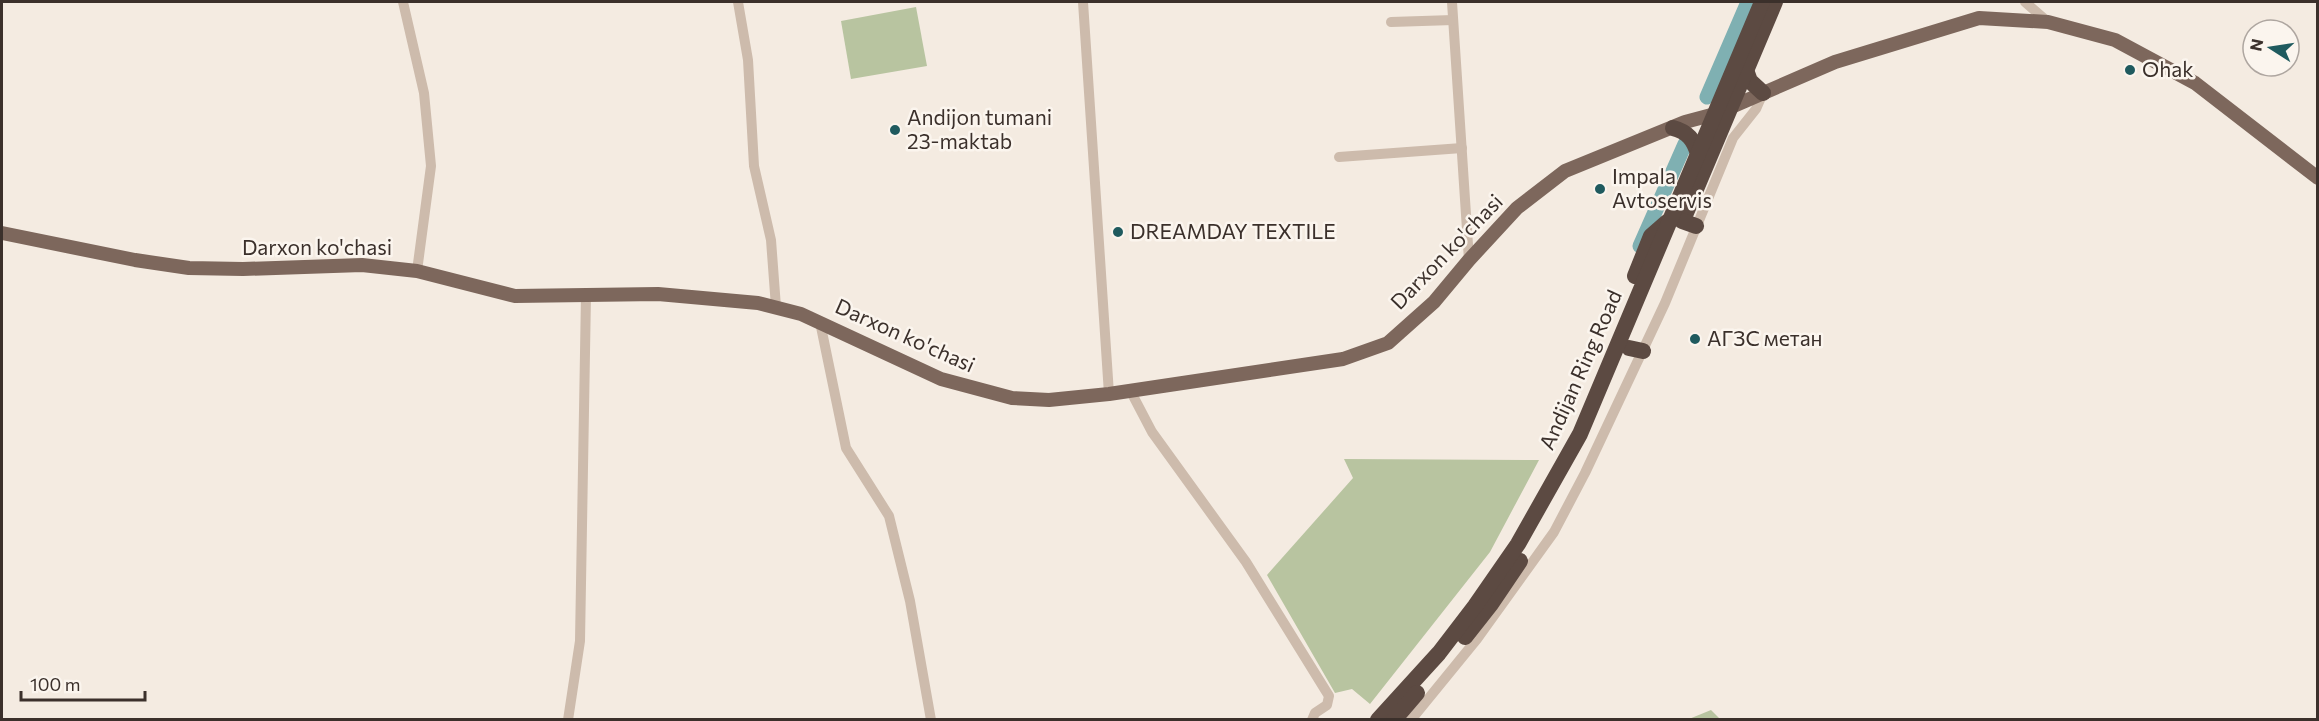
<svg xmlns="http://www.w3.org/2000/svg" width="2319" height="721" viewBox="0 0 2319 721" font-family="Commissioner,sans-serif">
<rect width="100%" height="100%" fill="#f4ebe1"/>
<!-- green -->
<g fill="#b8c4a0">
<polygon points="916,7 927,66 851,79 841,21"/>
<polygon points="1344,459 1539,460 1490,552 1370,704 1352,689 1335,693 1267,575 1353,478"/>
<polygon points="1711,710 1720,719 1689,719"/>
</g>
<g fill="none" stroke-linecap="round" stroke-linejoin="round">
<!-- river -->
<g stroke="#7fb0b2" stroke-width="15">
<polyline points="1707,97 1748,2"/>
<polyline points="1640,246 1685,144"/>
</g>
<!-- minor -->
<g stroke="#cdbbac" stroke-width="10">
<polyline points="403,2 424,93 431,166 417,271"/>
<polyline points="738,2 748,60 754,166 771,240 776,307"/>
<polyline points="1083,2 1109,394"/>
<polyline points="1452,2 1469,260"/>
<polyline points="2025,2 2048,22"/>
<polyline points="1391,22 1453,20"/>
<polyline points="1339,157 1462,148"/>
<polyline points="820,322 846,448 889,516 910,601 931,720"/>
<polyline points="1130,390 1152,432 1246,562 1329,696 1327,705 1315,713 1312,720"/>
<polyline points="568,720 580,641 586,295"/>
<polyline points="1411,720 1477,639 1554,532 1585,473 1665,303 1733,138 1756,109 1763,93"/>
</g>
<!-- major -->
<polyline stroke="#7d675c" stroke-width="14" points="2,233 135,260 189,268 243,269 362,265 417,271 515,296 658,294 758,303 801,314 941,379 1012,398 1049,400 1109,394 1343,359 1388,343 1434,302 1469,260 1517,208 1565,171 1685,122 1715,114 1835,62 1979,18 2048,22 2115,40 2195,83 2318,178"/>
<!-- highway -->
<g stroke="#5c4a42" stroke-width="16">
<polyline points="1746,70 1750,81 1763,93"/>
<path d="M1673 128C1688 132 1694 140 1698 154"/>
<polyline points="1686,213 1775,2"/>
<polyline points="1682,221 1696,226"/>
<polyline points="1635,276 1651,236 1667,222"/>
<polyline points="1629,348 1643,351"/>
<polyline points="1465,637 1491,604 1520,561"/>
<polyline points="1378,720 1439,653 1475,606 1518,544 1580,434 1762,2"/>
<polyline points="1394,720 1417,693"/>
</g>
</g>
<!-- markers -->
<g fill="#1f5a5e" stroke="#fbf5ee" stroke-width="2">
<circle cx="2130" cy="70" r="6"/>
<circle cx="895" cy="130" r="6"/>
<circle cx="1600" cy="189" r="6"/>
<circle cx="1118" cy="232" r="6"/>
<circle cx="1695" cy="339" r="6"/>
</g>
<g text-anchor="middle" stroke-width="5" stroke-linejoin="round" paint-order="stroke">
<!-- poi labels -->
<g font-size="21" fill="#3b302b" stroke="#fbf5ee" text-anchor="start">
<text x="2142" y="77">Ohak</text>
<text x="907" y="125">Andijon tumani<tspan x="907" dy="24">23-maktab</tspan></text>
<text x="1612" y="184">Impala<tspan x="1612" dy="24">Avtoservis</tspan></text>
<text x="1130" y="239">DREAMDAY TEXTILE</text>
<text x="1707" y="346">АГЗС метан</text>
</g>
<!-- street labels -->
<g font-size="21" fill="#3b302b" stroke="#fbf5ee">
<text x="317" y="255">Darxon ko'chasi</text>
<text transform="translate(1447 252) rotate(-46)" y="7">Darxon ko'chasi</text>
<text transform="translate(905 336) rotate(24)" y="7">Darxon ko'chasi</text>
<text transform="translate(1581 370) rotate(-66)" y="7">Andijan Ring Road</text>
</g>
</g>
<!-- border -->
<rect width="2319" height="721" fill="none" stroke="#3b302b" stroke-width="6"/>
<!-- north arrow -->
<g transform="translate(2271 48) rotate(282)"><circle r="28" fill="#fbf5ee" stroke="#aea6a0" stroke-width="1.5"/>
<path d="M0-4.5L10 22L0 15L-10 22Z" fill="#1f5a5e"/>
<text y="-9" font-size="16" font-weight="bold" text-anchor="middle" fill="#3b302b">N</text>
</g>
<!-- scale -->
<path d="M21 691v9h124v-9" fill="none" stroke="#3b302b" stroke-width="3"/>
<text x="30" y="691" font-size="18" fill="#3b302b" stroke="#fbf5ee" stroke-width="4.5" paint-order="stroke">100 m</text>
</svg>
